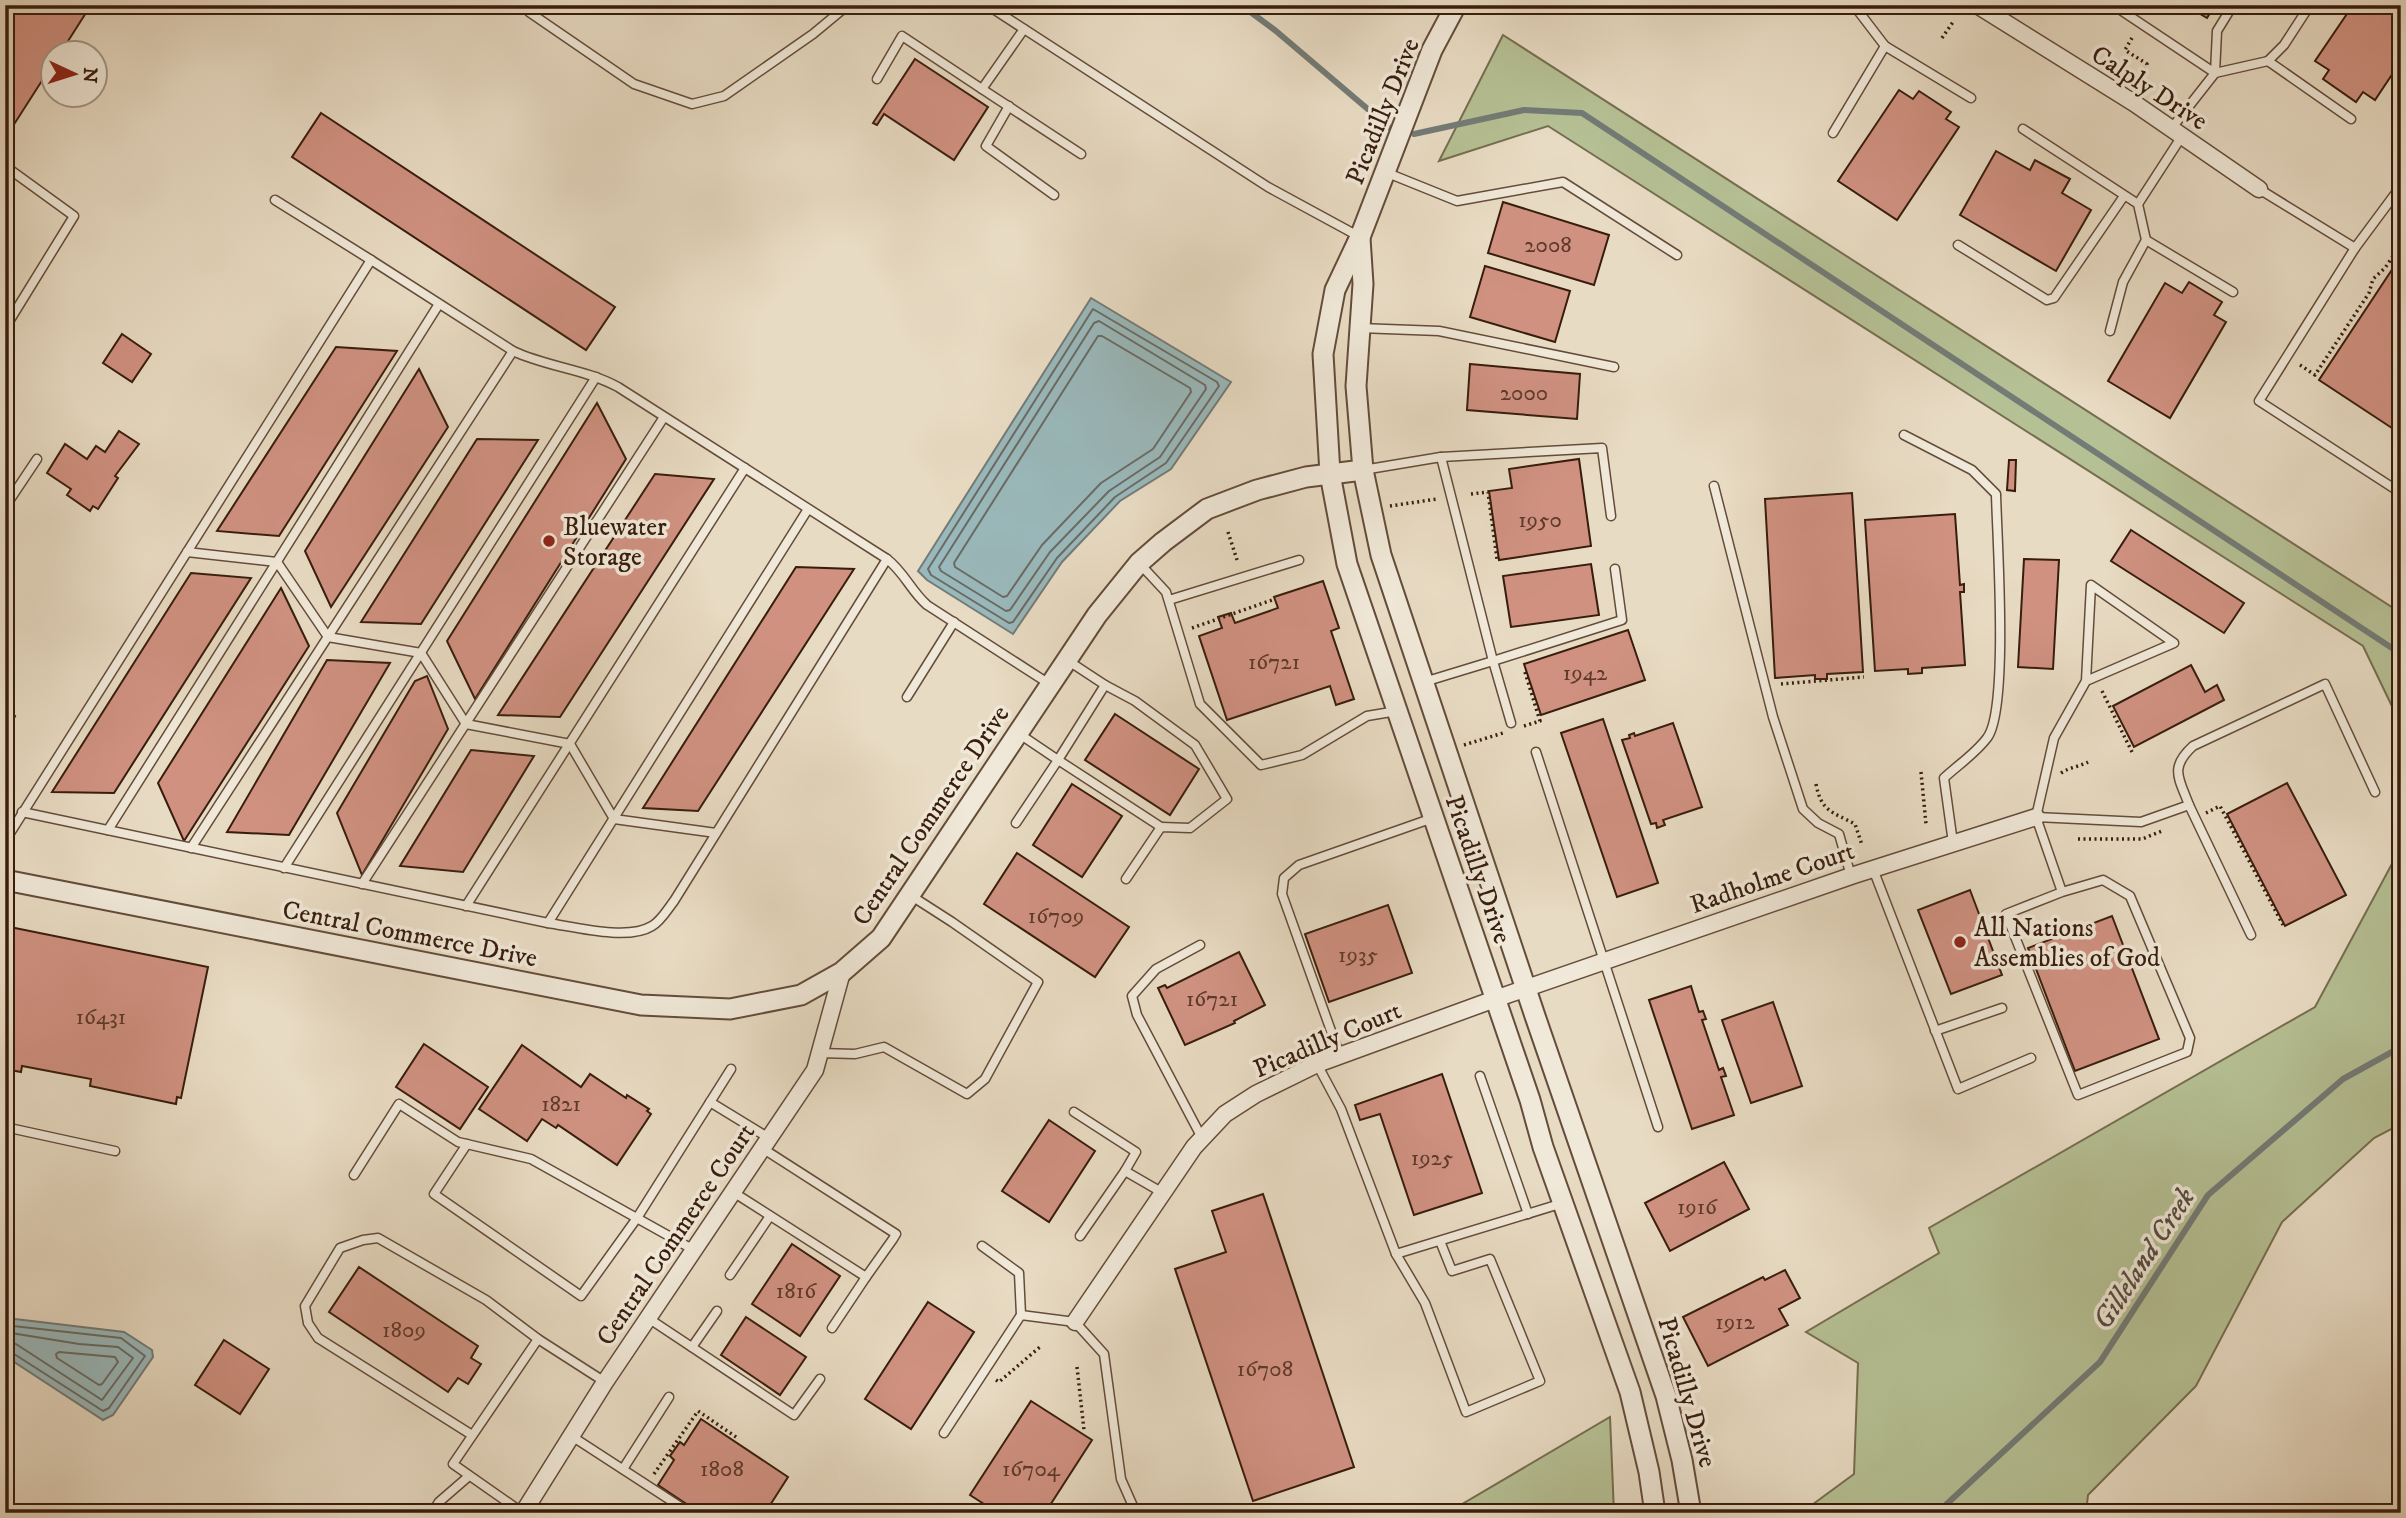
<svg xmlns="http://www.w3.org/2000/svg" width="2406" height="1518" viewBox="0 0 2406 1518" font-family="'IM FELL DW Pica',serif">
<rect width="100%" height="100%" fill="#e8dbc3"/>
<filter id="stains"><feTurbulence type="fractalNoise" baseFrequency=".00286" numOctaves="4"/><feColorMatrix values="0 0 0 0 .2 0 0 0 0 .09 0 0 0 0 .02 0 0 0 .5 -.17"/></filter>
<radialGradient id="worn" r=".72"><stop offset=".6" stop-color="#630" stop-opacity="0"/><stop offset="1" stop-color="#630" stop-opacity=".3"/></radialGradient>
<!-- green -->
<g fill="#b5c094" stroke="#766e50" stroke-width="2">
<polygon points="1503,35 2401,613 2401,725 2363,646 1548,126 1439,161"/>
<polygon points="2401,847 2401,1124 2374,1138 2282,1222 2196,1386 2088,1495 2086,1513 1801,1513 1854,1474 1858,1363 1806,1332 1939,1253 1929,1228 2315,1007"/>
<polygon points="1610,1417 1614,1513 1447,1513"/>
</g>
<!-- water -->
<g fill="#9ab9bc" stroke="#737b76" stroke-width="2">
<polygon points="1091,298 1231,382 1171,469 1120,501 1062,562 1013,634 927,580 918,571"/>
<polygon points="5,1315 15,1319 124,1332 152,1350 153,1357 113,1415 103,1420 5,1356"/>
</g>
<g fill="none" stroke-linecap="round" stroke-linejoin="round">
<!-- shore -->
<g stroke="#696b64" stroke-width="2">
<polygon points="1093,309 1217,382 1219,386 1166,463 1115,497 1057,558 1013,622 1009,623 931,575 928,569"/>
<polygon points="1099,321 1205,385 1206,389 1160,457 1109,491 1050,552 1010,610 1006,611 941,571 939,567 1094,323"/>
<polygon points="1098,336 1102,336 1190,388 1191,392 1153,449 1101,483 1042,545 1007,596 1003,597 955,567 954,563"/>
<polyline points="5,1323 13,1326 121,1338 145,1356 109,1408 103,1411 11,1352 5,1351"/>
<polyline points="5,1332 79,1344 118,1347 133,1358 102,1400 16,1344 5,1342"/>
<polygon points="59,1352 115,1357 118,1362 102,1384 99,1385 57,1358 56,1354"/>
</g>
<!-- stream -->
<g stroke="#737b76" stroke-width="6">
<polyline points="1241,5 1276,31 1390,128"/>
<polyline points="1414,134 1524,110 1582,113 2401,654"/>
<polyline points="1937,1513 2100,1362 2208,1195 2343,1079 2401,1047"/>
</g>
</g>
<!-- building -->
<g fill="#d09181" stroke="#381d0d" stroke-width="2">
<polygon points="5,5 91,5 61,52 52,52 52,65 13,126 5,121"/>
<polygon points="2151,5 2166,5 2162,12"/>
<polygon points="2185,5 2215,5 2207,18"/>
<polygon points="2353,5 2401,5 2401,61 2375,100 2363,92 2356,102 2323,79 2329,70 2315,61"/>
<polygon points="915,59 988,107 954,160 884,114 877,125 873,123"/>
<polygon points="1899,90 1913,99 1919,91 1951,112 1946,119 1959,127 1897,220 1838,181"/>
<polygon points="321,113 615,307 586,350 292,157"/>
<polygon points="1996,151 2030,170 2035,160 2070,179 2062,193 2091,210 2056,271 1960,215"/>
<polygon points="1503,202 1609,235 1594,285 1488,253"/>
<polygon points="2401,256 2401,434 2319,380"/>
<polygon points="1485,266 1570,291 1555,342 1470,317"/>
<polygon points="2189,282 2222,302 2214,315 2226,322 2170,418 2108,381 2165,283 2182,293"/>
<polygon points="122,334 151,354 132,382 103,363"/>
<polygon points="336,347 397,351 279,536 217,531"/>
<polygon points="1470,364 1580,374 1577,419 1467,410"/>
<polygon points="419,369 448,427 331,607 305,551"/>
<polygon points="597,403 626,459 475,699 447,641"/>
<polygon points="119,431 139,444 115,476 118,478 98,509 93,506 90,511 67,495 71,489 47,473 65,444 87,459 96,446 105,452"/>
<polygon points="477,439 538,440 421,624 361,622"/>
<polygon points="1579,459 1591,546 1499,560 1489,491 1512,488 1509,469"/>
<polygon points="2009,460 2016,460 2015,491 2007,490"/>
<polygon points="655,474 714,479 560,717 498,715"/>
<polygon points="1852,493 1863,672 1827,674 1827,679 1815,679 1815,675 1775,678 1765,499"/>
<polygon points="1955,514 1960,585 1964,584 1964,592 1960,592 1965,665 1922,668 1922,673 1908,674 1908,669 1875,671 1865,520"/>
<polygon points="2131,530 2244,603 2224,633 2111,561"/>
<polygon points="2024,559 2059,560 2053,669 2018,667"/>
<polygon points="1591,564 1599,615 1511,627 1503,576"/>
<polygon points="796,567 854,569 698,811 643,808"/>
<polygon points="191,573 251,578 114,793 52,792"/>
<polygon points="1323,581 1339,628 1331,631 1354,699 1336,705 1330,686 1227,720 1199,636 1222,628 1218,617 1231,613 1235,623 1278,608 1274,597"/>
<polygon points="281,588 309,646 184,841 158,783"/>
<polygon points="1628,630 1645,680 1541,715 1524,664"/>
<polygon points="327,660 390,663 289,835 227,832"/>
<polygon points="2191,665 2205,692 2217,685 2224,700 2134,747 2113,706"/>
<polygon points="427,676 448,729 362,875 337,813 415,681"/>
<polygon points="5,712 15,716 5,737"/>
<polygon points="1115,714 1199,769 1170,815 1085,760"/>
<polygon points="1603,719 1658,883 1617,897 1561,733"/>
<polygon points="1673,723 1702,807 1663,820 1665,825 1657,828 1656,823 1651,824 1622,740 1630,738 1629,735 1634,733 1635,736"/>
<polygon points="471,750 534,756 463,872 400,866"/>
<polygon points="2287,783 2346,895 2285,926 2227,814"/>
<polygon points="1072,784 1122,816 1082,877 1033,845"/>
<polygon points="1017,853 1129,927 1095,977 984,904"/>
<polygon points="1970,890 2002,975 1951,994 1918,910"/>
<polygon points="1388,905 1412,973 1329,1002 1305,934"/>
<polygon points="2112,916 2159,1039 2075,1071 2028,948"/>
<polygon points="5,926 208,967 181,1098 177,1097 176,1104 90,1086 91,1079 22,1066 21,1072 5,1069"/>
<polygon points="1239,952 1265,1005 1234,1021 1235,1023 1185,1045 1158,988 1165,985 1167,988"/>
<polygon points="1691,986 1699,1012 1703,1011 1706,1019 1702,1020 1719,1070 1723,1068 1726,1076 1721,1077 1734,1115 1692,1129 1649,1000"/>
<polygon points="1773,1002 1802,1086 1751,1103 1722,1020"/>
<polygon points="424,1044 488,1087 460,1129 396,1087"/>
<polygon points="522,1045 581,1087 590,1074 626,1098 627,1095 649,1109 647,1111 651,1114 617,1165 558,1125 556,1128 542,1119 527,1141 479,1109"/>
<polygon points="1442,1074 1482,1193 1414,1215 1380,1114 1360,1120 1355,1105"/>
<polygon points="1049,1120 1095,1151 1049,1222 1002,1191"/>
<polygon points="1724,1162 1749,1209 1670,1251 1645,1203"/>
<polygon points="1263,1194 1354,1467 1253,1501 1175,1269 1226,1252 1212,1211"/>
<polygon points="792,1244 840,1276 800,1336 752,1304"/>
<polygon points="359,1267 478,1346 471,1358 481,1364 468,1384 458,1378 448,1392 329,1312"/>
<polygon points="1785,1270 1800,1298 1779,1309 1788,1325 1708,1366 1683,1317 1763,1277 1765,1280"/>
<polygon points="928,1302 974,1332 911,1429 865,1399"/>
<polygon points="746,1317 806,1357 780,1395 721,1355"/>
<polygon points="224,1340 269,1369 240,1414 195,1385"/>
<polygon points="1031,1401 1092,1440 1045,1513 998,1513 970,1495"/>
<polygon points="701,1419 788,1477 765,1513 700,1513 658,1485 674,1460 670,1456 680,1442 684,1445"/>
</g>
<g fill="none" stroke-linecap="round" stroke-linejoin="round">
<defs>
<g id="service">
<polyline points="987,5 1268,187 1360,237"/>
<polyline points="1864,5 1859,12 1885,46 1971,98"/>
<polyline points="2113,5 2215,73"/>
<polyline points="529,12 634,84 692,104 724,96 813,34 848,5"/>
<polyline points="1024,29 982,89 1081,154"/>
<polyline points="2268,61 2284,45 2310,5"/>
<polyline points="2215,73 2217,31 2233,5"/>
<polyline points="877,79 902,36 982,89"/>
<polyline points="1009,106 986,146 1054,195"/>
<polyline points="2023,129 2138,204 2146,240 2123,282 2110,331"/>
<polyline points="2171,129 2215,73 2268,61 2351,119"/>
<polyline points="1833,133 1885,46"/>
<polyline points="5,166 74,216 5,328"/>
<polyline points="1385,172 1457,201 1563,182 1677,255"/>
<polyline points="2259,189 2355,248 2259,401 2401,493"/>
<polyline points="275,200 371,260"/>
<polyline points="2138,204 2182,136"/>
<polyline points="2146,240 2233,292"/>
<polyline points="1958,245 2047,300 2054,298 2124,196"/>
<polyline points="2355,248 2401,186"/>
<polyline points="1359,328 1439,331 1614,367"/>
<path d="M1904 435 1972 470 1996 494C1997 538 2009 710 1987 738 1976 753 1958 765 1944 778L1953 843"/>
<polyline points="1441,457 1602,448 1611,516"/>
<polyline points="1363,470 1441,457 1493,661 1424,682"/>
<polyline points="1714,486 1773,717 1803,809 1818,823 1839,834 1851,876"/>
<polyline points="5,507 37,459"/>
<polyline points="187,552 277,562 328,637 421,653 466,724 570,744 614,819 716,833"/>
<polyline points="1139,563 1166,592 1200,704 1261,765 1302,755 1367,716 1397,711"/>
<polyline points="1169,600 1299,560"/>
<polyline points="1067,660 1105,685 1058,760 1161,827"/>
<polyline points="1105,685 1135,701 1195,745 1227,799 1190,828 1161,827 1126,879"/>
<polyline points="907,697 954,622"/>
<polyline points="1511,723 1493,661 1622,620 1615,569"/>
<polyline points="1536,752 1658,1127"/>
<polyline points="2189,805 2251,935"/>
<path d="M22 812 548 923C575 927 628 941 652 926 661 921 667 910 674 901L887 559"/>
<path d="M2036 817 2141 822 2189 805C2179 778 2169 768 2193 746L2325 684 2375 792"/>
<polyline points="1016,823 1058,760 1018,733"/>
<polyline points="108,830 439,304"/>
<path d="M5 841 371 260 513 351C547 367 585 369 618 387L887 559C904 572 911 591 927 605L1051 685"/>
<polyline points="191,848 513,351"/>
<polyline points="284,868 596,377"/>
<polyline points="1873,869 1958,1089 2031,1058"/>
<polyline points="362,884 664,417"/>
<polyline points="2062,892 2103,880 2130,896 2190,1038 2187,1052 2078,1095 2006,914 2062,892 2036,817 2054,738 2086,681 2174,643 2091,585 2086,681"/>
<polyline points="466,906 745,468"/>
<polyline points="548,923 808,509"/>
<polyline points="1200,945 1156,969 1132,996 1137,1015 1202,1138"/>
<polyline points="1935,1031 2002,1008"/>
<polyline points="819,1053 855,1054 884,1047 967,1094 985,1079 1038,982 952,922 910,895"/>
<polyline points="1340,1056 1282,894 1284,878 1299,865 1433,818"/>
<polyline points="1317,1064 1341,1109 1396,1254 1563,1203"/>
<polyline points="1480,1076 1528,1214"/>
<polyline points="710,1102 769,1138"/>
<polyline points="1074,1112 1136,1152 1125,1171 1163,1193"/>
<polyline points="5,1127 115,1151"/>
<polyline points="467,1144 434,1194 581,1296 637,1218 731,1069"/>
<polyline points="354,1175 399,1104 458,1142 531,1159 694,1250"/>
<polyline points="733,1192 866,1277 893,1239 896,1234 762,1148"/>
<polyline points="1080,1236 1125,1171"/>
<polyline points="982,1246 1019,1273 1021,1315"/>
<polyline points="1396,1254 1425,1303 1466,1412 1540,1381 1490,1259 1452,1271 1440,1241"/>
<polyline points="730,1275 770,1216"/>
<polyline points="648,1318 794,1415 820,1379"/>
<polyline points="832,1328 866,1277"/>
<polyline points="692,1347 717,1311"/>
<polyline points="944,1433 1021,1315 1075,1322 1104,1354 1121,1479 1136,1513"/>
<polyline points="472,1435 318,1338 308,1323 305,1306 340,1248 363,1240 378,1238 486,1300 538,1339"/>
<polyline points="573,1437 690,1513"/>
<polyline points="623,1469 669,1397"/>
<polyline points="432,1513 439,1502 469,1476"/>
<polyline points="523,1513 453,1464 538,1339 605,1382"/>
</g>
<g id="minor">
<polyline points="1977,5 2134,103 2259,189"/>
<polyline points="1075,1322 1194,1147 1225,1114 1256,1094 1317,1064 1495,999 1851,876 2036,817"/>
<polyline points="523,1513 605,1382 815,1070 842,972"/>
</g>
<g id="tertiary">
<polyline points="1456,5 1432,50 1360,237 1335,290 1323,354 1330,474 1347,564 1530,1100 1543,1147 1630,1392 1649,1472 1655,1513"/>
<polyline points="1360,238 1363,284 1356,386 1363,470 1381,555 1535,1016 1666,1396 1682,1460 1691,1513"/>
<polyline points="5,880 641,1005 730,1009 801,995 842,972 881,938 1097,615 1139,563 1163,542 1207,509 1257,490 1306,477 1363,470"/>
</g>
</defs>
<!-- service casing -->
<use href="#service" stroke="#644c3a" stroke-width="11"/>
<!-- minor casing -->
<use href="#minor" stroke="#644c3a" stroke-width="19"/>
<!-- tertiary casing -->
<use href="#tertiary" stroke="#644c3a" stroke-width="23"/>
<!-- path -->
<g stroke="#381d0d" stroke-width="3.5" stroke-dasharray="2 3.5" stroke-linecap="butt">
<polyline points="1942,38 1953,22"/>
<polyline points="2132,38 2125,50 2147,64 2141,75"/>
<polyline points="2300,365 2315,375 2369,293 2373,279 2385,268 2401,244"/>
<polyline points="1471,494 1488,492 1497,559"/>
<polyline points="1390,506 1437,499"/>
<polyline points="1228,532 1238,563"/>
<polyline points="1192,628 1275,599"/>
<polyline points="1781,684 1864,677"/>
<polyline points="2102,691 2132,752"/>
<polyline points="1524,726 1540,721 1525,672"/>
<polyline points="1464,745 1503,733"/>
<polyline points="1921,772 1926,824"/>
<path d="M2061 773C2070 767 2079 767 2088 762"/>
<path d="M1816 784C1821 811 1832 812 1855 824L1862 845"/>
<polyline points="2206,813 2220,806 2283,925"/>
<polyline points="2078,839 2142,839 2162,831"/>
<polyline points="1077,1367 1084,1430"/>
<polyline points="996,1380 999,1382 1041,1346"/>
<polyline points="654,1474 698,1411 739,1439"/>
</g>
<!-- service -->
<use href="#service" stroke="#f0e8d8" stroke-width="8"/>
<!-- minor -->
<use href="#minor" stroke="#f0e8d8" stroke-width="16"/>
<!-- tertiary -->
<use href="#tertiary" stroke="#f0e8d8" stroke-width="19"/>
</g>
<!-- markers -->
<g fill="#8f2418" stroke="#f0e8d8" stroke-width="2.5">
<circle cx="549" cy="541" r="7"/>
<circle cx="1960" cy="942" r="7"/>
</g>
<g text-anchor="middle" stroke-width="7" stroke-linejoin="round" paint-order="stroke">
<!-- number labels -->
<g font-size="23" fill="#5e3a2a">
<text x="1548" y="252">2008</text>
<text x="1524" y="400">2000</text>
<text x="1540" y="527">1950</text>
<text x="1274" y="669">16721</text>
<text x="1585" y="680">1942</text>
<text x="1056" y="923">16709</text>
<text x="1358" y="962">1935</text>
<text x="1212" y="1006">16721</text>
<text x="101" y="1024">16431</text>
<text x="561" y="1111">1821</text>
<text x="1432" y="1165">1925</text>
<text x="1697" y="1214">1916</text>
<text x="796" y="1298">1816</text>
<text x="1735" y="1329">1912</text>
<text x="404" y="1337">1809</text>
<text x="1265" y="1376">16708</text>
<text x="722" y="1476">1808</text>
<text x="1031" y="1476">16704</text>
</g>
<!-- street labels -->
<g font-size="26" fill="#381d0d" stroke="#f0e8d8">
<text transform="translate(2150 87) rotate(33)" y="9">Calply Drive</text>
<text transform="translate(1382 111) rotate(-68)" y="9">Picadilly Drive</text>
<text transform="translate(930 815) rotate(-56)" y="9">Central Commerce Drive</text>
<text transform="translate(1479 869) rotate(71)" y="9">Picadilly Drive</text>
<text transform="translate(1772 877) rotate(-19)" y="9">Radholme Court</text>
<text transform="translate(410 933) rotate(11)" y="9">Central Commerce Drive</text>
<text transform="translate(1327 1039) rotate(-23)" y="9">Picadilly Court</text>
<text transform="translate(675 1234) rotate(-56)" y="9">Central Commerce Court</text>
<text transform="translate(1688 1392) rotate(74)" y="9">Picadilly Drive</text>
</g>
<!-- poi labels -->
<g font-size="26" fill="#381d0d" stroke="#f0e8d8" text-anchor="start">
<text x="563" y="535">Bluewater<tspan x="563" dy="30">Storage</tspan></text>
<text x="1974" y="936">All Nations<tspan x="1974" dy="30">Assemblies of God</tspan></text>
</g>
<!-- water labels -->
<g font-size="28" font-style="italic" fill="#554c42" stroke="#f0e8d8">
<text transform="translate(2143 1258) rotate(-57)" y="10">Gilleland Creek</text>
</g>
</g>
<!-- margin -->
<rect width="2406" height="1518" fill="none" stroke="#e8dbc3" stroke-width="28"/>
<rect x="7" y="7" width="2392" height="1504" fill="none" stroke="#381d0d" stroke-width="3.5"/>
<rect x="14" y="14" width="2378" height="1490" fill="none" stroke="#381d0d" stroke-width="2"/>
<!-- north arrow -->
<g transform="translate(74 74) rotate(94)"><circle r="33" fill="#f0e8d8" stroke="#a69787" stroke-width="2"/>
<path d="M0-5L12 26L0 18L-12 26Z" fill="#8f2418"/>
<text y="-10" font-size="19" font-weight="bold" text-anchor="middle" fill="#381d0d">N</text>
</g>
<rect width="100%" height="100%" filter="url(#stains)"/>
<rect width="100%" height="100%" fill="url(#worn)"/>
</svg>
